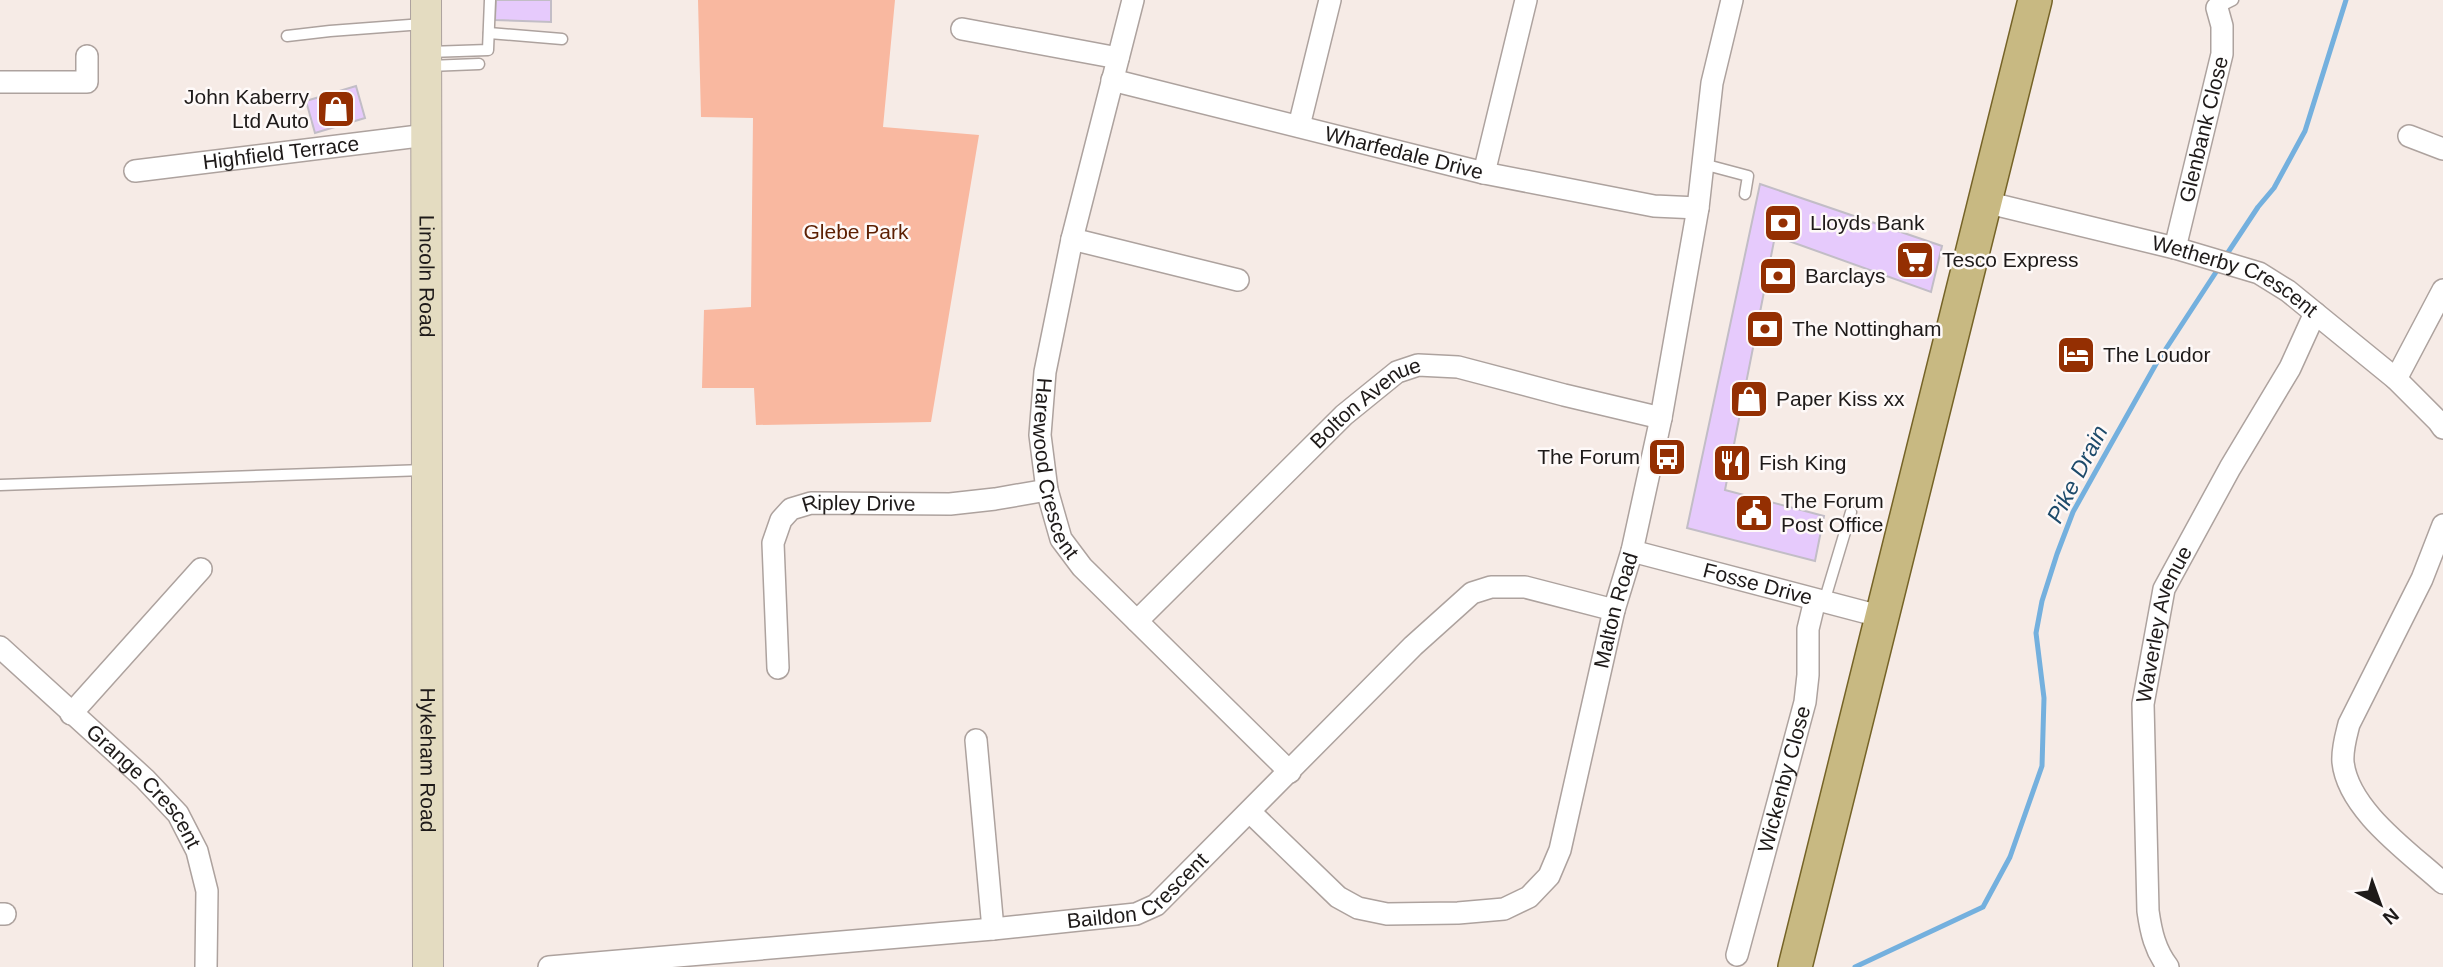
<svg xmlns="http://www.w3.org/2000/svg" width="2443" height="967" viewBox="0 0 2443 967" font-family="Arial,sans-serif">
<rect width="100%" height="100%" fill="#f6ebe6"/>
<!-- green -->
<polygon fill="#f9b8a0" points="698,0 895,0 883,127 979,135 931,422 756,425 754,388 702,388 704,310 751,307 753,118 701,117"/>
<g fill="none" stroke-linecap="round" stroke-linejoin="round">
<!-- stream -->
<g stroke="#74b0de" stroke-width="5">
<polyline points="2225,257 2258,207 2274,188 2305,131 2346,0"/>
<polyline points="1855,967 1983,907 2010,857 2042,766 2044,698 2036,633 2042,601 2057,554 2073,512 2102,460 2156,364 2220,266"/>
</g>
</g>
<!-- building -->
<g fill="#e6cafc" stroke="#c2bdc6" stroke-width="2">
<polygon points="496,0 551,0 551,22 495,20"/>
<polygon points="356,86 365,118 315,133 306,101"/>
<polygon points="1760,184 1942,246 1931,292 1775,236 1725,490 1824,516 1815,561 1687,528"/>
</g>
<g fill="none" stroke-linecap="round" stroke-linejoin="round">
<defs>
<g id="lane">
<polyline points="2217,8 2233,0"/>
<polyline points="489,33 562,39"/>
<polyline points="287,36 330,31 423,24"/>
<polyline points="429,52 488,50 490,0"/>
<polyline points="429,66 479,64"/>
<polyline points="1703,164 1748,176 1745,194"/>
<polyline points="0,485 424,470"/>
<polyline points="1824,602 1851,512"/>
</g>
<g id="street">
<path id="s1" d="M1133 0 1072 239 1045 372 1040 435 1047 490 1061 539 1082 567 1290 772"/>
<polyline points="962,29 1118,58"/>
<path id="s2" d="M1112 80 1484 173 1654 206 1698 208"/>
<polyline points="0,82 87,82 87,56"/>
<polyline points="1299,126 1330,0"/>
<polyline points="2409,136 2443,149"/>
<path id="s3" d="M135 171 427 135"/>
<polyline points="1484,173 1526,0"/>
<path id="s4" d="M1985 202 2175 248 2259 273 2288 291 2396 379 2438 421 2443 428"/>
<polyline points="1072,239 1238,280"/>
<path id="s5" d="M2175 248 2222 54V26L2217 8"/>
<polyline points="2396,379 2443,290"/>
<path d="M2443 525 2422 579 2349 724C2346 736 2342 749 2343 762 2348 810 2409 852 2443 883"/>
<path id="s6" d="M1632 551 1883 617"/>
<path id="s7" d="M1137 621 1344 415 1397 372 1418 365 1458 367 1564 395 1661 418"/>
<path id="s8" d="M0 647 145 779 178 814 197 851 207 891 206 967"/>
<path id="s9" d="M778 668 773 543 781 520 791 509 811 503 950 504 995 499 1047 490"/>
<polyline points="71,714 201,569"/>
<polyline points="976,740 993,929"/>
<path id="s10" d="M1250 812 1338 897 1358 908 1387 914 1458 913 1504 909 1529 897 1549 876 1560 850 1614 610 1632 551 1661 418 1698 208 1712 83 1732 0"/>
<polyline points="0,914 5,914"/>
<path id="s11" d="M1737 955 1805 702 1808 675V629L1815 600"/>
<path id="s12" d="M549 967 993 929 1136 914 1156 905 1413 646 1472 593 1491 587H1525L1614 610"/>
<path id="s13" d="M2168 967C2155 950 2151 932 2148 911L2143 704 2164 589 2230 468 2290 368 2315 313"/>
</g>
<g id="secondary">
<path id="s14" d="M426 0 428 967"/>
</g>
<polyline id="primary" points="1795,967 2035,0"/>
</defs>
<!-- lane casing -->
<use href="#lane" stroke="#ada29e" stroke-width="13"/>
<!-- street casing -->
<use href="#street" stroke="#ada29e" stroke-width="24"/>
<!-- secondary casing -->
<use href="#secondary" stroke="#ada29e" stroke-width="32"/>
<!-- primary casing -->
<use href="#primary" stroke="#756327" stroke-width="36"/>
<!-- lane -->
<use href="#lane" stroke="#fff" stroke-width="10"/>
<!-- street -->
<use href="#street" stroke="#fff" stroke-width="21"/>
<!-- secondary -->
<use href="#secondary" stroke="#e4dcc1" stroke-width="30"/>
<!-- primary -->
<use href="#primary" stroke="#c8b982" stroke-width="33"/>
</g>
<!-- icons -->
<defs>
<symbol id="shop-square" viewBox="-11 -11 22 22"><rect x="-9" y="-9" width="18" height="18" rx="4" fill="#942f02" stroke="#fef9f8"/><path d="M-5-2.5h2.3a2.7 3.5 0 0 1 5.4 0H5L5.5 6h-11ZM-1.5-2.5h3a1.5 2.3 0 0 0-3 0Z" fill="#fff"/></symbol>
<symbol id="bank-square" viewBox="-11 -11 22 22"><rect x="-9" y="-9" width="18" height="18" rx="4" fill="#942f02" stroke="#fef9f8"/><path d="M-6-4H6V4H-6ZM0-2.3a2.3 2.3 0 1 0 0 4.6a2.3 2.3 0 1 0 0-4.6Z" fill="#fff"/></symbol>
<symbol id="supermarket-square" viewBox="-11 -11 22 22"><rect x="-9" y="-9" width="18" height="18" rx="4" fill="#942f02" stroke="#fef9f8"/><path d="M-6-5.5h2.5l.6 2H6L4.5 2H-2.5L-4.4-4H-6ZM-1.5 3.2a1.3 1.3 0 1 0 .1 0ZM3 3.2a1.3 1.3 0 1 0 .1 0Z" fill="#fff"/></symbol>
<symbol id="hotel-square" viewBox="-11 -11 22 22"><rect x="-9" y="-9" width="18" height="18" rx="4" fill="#942f02" stroke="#fef9f8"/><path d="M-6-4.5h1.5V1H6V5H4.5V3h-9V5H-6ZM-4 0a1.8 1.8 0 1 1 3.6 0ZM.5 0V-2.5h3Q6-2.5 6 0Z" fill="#fff"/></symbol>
<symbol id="bus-square" viewBox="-11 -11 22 22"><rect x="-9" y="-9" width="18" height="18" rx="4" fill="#942f02" stroke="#fef9f8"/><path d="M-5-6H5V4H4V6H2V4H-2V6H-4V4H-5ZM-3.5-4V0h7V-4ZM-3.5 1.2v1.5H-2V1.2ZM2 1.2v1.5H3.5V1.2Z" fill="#fff"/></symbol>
<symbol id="restaurant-square" viewBox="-11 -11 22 22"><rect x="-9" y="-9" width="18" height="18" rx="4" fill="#942f02" stroke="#fef9f8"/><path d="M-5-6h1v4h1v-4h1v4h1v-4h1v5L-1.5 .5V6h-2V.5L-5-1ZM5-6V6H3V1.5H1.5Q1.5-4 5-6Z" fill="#fff"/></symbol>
<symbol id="civic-square" viewBox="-11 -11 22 22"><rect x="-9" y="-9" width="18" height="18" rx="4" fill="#942f02" stroke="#fef9f8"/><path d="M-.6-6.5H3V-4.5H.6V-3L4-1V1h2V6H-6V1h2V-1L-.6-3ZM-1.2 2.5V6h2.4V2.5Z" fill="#fff"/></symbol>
</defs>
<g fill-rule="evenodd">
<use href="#shop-square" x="314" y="87" width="44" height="44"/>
<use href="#bank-square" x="1761" y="201" width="44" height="44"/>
<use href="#supermarket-square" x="1893" y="238" width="44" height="44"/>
<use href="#bank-square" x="1756" y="254" width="44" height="44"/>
<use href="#bank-square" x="1743" y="307" width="44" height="44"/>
<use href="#hotel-square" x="2054" y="333" width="44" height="44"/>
<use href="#shop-square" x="1727" y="377" width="44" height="44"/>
<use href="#bus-square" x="1645" y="435" width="44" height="44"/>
<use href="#restaurant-square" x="1710" y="441" width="44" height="44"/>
<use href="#civic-square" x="1732" y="491" width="44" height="44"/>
</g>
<g text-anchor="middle" stroke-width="5" stroke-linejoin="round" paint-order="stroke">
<!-- poi labels -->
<g font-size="21" fill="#1e1a19" stroke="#fef9f8" text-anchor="start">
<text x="309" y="104" text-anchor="end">John Kaberry<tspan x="309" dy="24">Ltd Auto</tspan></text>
<text x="1810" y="230">Lloyds Bank</text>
<text x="1942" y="267">Tesco Express</text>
<text x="1805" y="283">Barclays</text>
<text x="1792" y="336">The Nottingham</text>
<text x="2103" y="362">The Loudor</text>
<text x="1776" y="406">Paper Kiss xx</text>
<text x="1640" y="464" text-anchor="end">The Forum</text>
<text x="1759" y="470">Fish King</text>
<text x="1781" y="508">The Forum<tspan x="1781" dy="24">Post Office</tspan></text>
</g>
<!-- street labels -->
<g font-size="21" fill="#1e1a19" stroke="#fef9f8">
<text dy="7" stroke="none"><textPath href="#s5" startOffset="122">Glenbank Close</textPath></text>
<text dy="7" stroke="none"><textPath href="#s2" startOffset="301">Wharfedale Drive</textPath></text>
<text dy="7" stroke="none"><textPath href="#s3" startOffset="147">Highfield Terrace</textPath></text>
<text dy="7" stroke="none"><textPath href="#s14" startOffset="276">Lincoln Road</textPath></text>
<text dy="7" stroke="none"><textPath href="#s4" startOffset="262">Wetherby Crescent</textPath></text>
<text dy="7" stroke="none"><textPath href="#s7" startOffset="317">Bolton Avenue</textPath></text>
<text dy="7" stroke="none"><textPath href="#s1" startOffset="481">Harewood Crescent</textPath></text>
<text dy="7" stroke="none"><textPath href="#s9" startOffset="233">Ripley Drive</textPath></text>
<text dy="7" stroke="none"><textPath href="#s6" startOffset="130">Fosse Drive</textPath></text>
<text dy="7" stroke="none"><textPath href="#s10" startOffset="623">Malton Road</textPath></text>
<text dy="7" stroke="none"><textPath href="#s13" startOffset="350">Waverley Avenue</textPath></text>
<text dy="7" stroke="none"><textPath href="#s14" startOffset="760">Hykeham Road</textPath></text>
<text dy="7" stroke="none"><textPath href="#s11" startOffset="182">Wickenby Close</textPath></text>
<text dy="7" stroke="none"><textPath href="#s8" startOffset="201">Grange Crescent</textPath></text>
<text dy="7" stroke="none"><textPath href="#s12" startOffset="600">Baildon Crescent</textPath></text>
</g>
<!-- park labels -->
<g font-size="21" fill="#5d1f02" stroke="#fef9f8">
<text x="856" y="239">Glebe Park</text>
</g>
<!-- water labels -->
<g font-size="23" font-style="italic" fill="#1d4a6a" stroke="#fef9f8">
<text transform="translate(2077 474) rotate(-63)" y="8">Pike Drain</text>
</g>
</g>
<!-- north arrow -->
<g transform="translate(2380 904) rotate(139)" stroke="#fef9f8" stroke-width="5" paint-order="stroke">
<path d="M0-5L12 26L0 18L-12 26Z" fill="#1e1a19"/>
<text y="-10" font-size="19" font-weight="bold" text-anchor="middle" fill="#1e1a19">N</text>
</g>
</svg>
